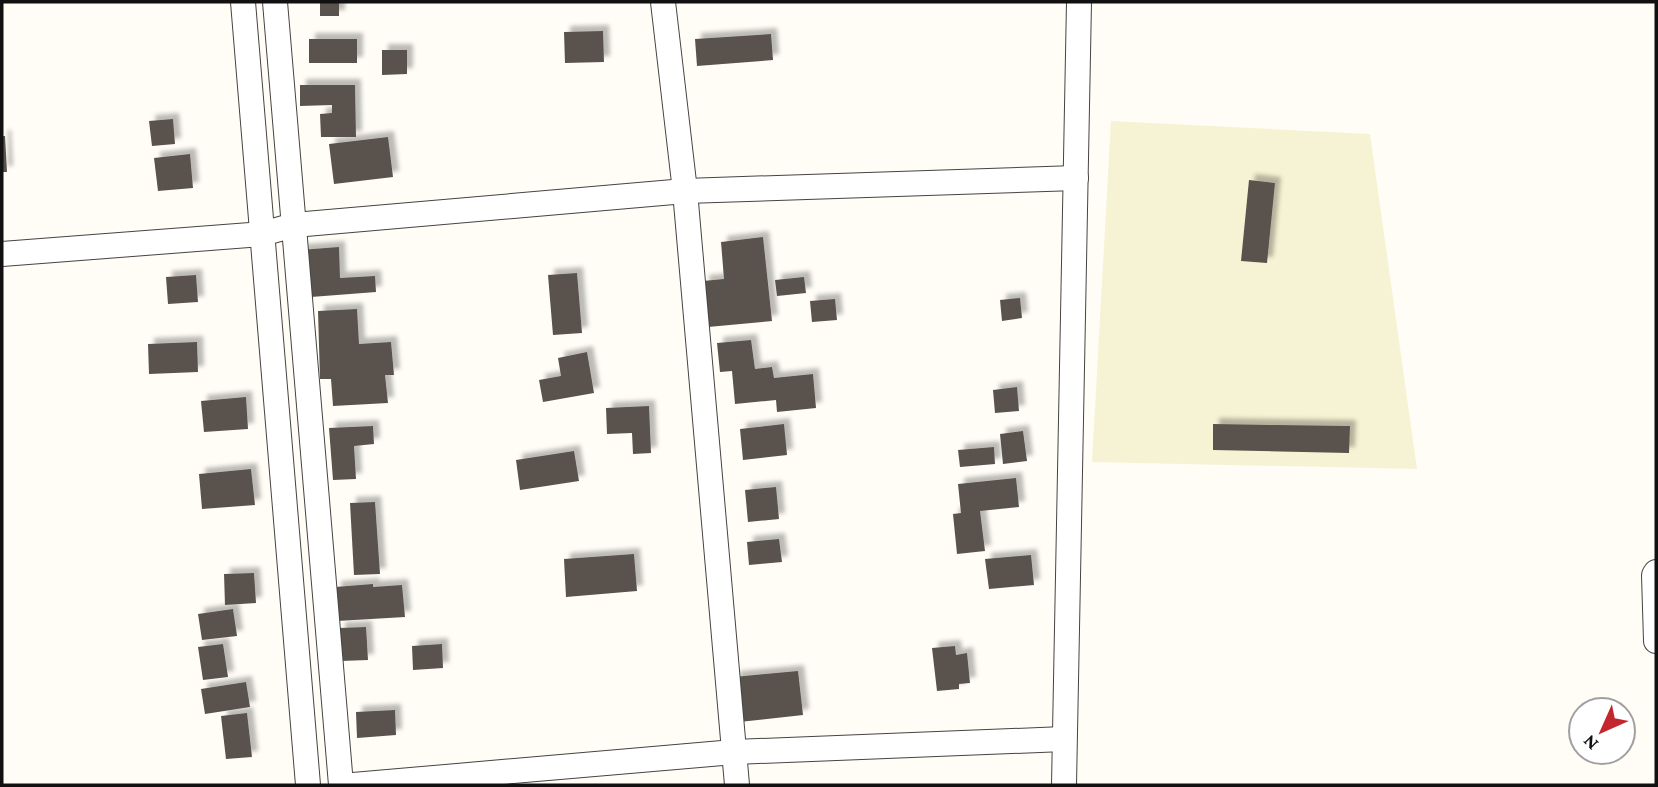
<svg xmlns="http://www.w3.org/2000/svg" width="1658" height="787" viewBox="0 0 1658 787" font-family="'Crimson Pro',serif">
<defs>
<filter id="shadow"><feDropShadow dx="6" dy="-6" stdDeviation="2" flood-color="#0004"/></filter>
</defs>
<rect width="100%" height="100%" fill="#fffdf5"/>
<!-- farmland -->
<polygon fill="#f6f3d4" points="1111,121 1370,134 1417,469 1092,462"/>
<!-- building -->
<g fill="#5a524d" filter="url(#shadow)">
<rect x="320" y="2" width="19" height="14"/>
<polygon points="603,31 604,62 565,63 564,32"/>
<polygon points="771,34 773,60 697,66 695,39"/>
<rect x="309" y="39" width="48" height="24"/>
<polygon points="382,50 407,50 407,74 382,75"/>
<polygon points="300,85 355,85 356,137 321,137 320,114 332,113 332,105 300,106"/>
<polygon points="173,119 175,144 152,146 149,121"/>
<polygon points="2,136 5,136 7,172 2,172"/>
<polygon points="388,137 393,177 334,184 329,144"/>
<polygon points="190,154 193,188 158,191 154,158"/>
<polygon points="1249,180 1275,183 1267,263 1241,261"/>
<polygon points="763,237 772,321 708,327 703,281 724,279 721,242"/>
<polygon points="339,247 340,278 375,276 376,292 311,297 300,250"/>
<polygon points="577,273 582,333 553,335 548,275"/>
<polygon points="196,275 198,302 168,304 166,277"/>
<polygon points="804,277 806,293 777,296 775,280"/>
<polygon points="1020,298 1022,318 1002,321 1000,300"/>
<polygon points="835,299 837,320 812,322 810,301"/>
<polygon points="357,309 359,344 391,342 394,375 385,375 388,403 333,406 331,379 320,379 318,311"/>
<polygon points="751,340 755,369 772,367 774,378 813,374 816,408 777,412 776,400 735,404 732,371 720,372 717,343"/>
<polygon points="197,342 198,372 149,374 148,344"/>
<polygon points="587,352 594,393 543,402 539,380 561,376 558,358"/>
<polygon points="1017,387 1019,411 995,413 993,390"/>
<polygon points="246,397 248,429 204,432 201,401"/>
<polygon points="649,406 651,453 633,454 632,433 607,434 606,408"/>
<polygon points="784,424 787,455 743,460 740,429"/>
<polygon points="1213,424 1350,426 1349,453 1213,450"/>
<polygon points="373,426 374,444 354,446 356,479 333,480 329,428"/>
<polygon points="1023,431 1027,461 1003,464 1000,434"/>
<polygon points="994,447 995,464 960,467 958,450"/>
<polygon points="574,451 579,481 520,490 516,460"/>
<polygon points="251,469 255,505 202,509 199,474"/>
<polygon points="1016,478 1019,507 980,511 985,551 957,554 953,514 961,513 958,484"/>
<polygon points="776,487 779,519 748,522 745,490"/>
<polygon points="375,502 380,574 354,575 350,503"/>
<polygon points="779,539 782,562 749,565 747,542"/>
<polygon points="634,554 637,591 566,597 564,559"/>
<polygon points="1031,555 1034,585 989,589 985,559"/>
<polygon points="254,573 256,603 225,605 224,574"/>
<polygon points="373,584 373,587 402,585 405,617 337,621 335,587"/>
<polygon points="233,609 237,636 202,640 198,614"/>
<polygon points="366,627 368,660 341,661 339,628"/>
<polygon points="223,644 228,677 203,680 198,647"/>
<polygon points="442,644 443,668 413,670 412,646"/>
<polygon points="955,646 956,655 967,653 970,683 959,684 959,689 937,691 932,648"/>
<polygon points="798,671 803,715 739,722 734,677"/>
<polygon points="246,682 250,707 205,714 201,689"/>
<polygon points="395,710 396,735 357,738 356,712"/>
<polygon points="247,713 252,757 226,759 221,716"/>
</g>
<g fill="none" stroke-linecap="round" stroke-linejoin="round">
<defs>
<g id="street">
<polyline points="243,2 308,785"/>
<polyline points="275,2 341,785"/>
<polyline points="663,2 685,191 737,785"/>
<polyline points="2,254 262,234 294,225 685,191 1076,178"/>
<polyline points="1656,572 1654,575 1656,641"/>
<polyline points="353,785 734,752 1064,739"/>
<polyline points="1064,785 1079,2"/>
</g>
</defs>
<!-- street casing -->
<use href="#street" stroke="#444" stroke-width="26"/>
<!-- street -->
<use href="#street" stroke="#fff" stroke-width="24"/>
</g>
<!-- border -->
<rect width="1658" height="787" fill="none" stroke="#111111" stroke-width="7"/>
<!-- north arrow -->
<g transform="translate(1602 731) rotate(225)"><circle r="33" fill="#ffffff" stroke="#a0a0a0" stroke-width="2"/>
<path d="M0-5L12 26L0 18L-12 26Z" fill="#c4262e"/>
<text y="-10" font-size="19" font-weight="bold" text-anchor="middle" fill="#111111">N</text>
</g>
</svg>
